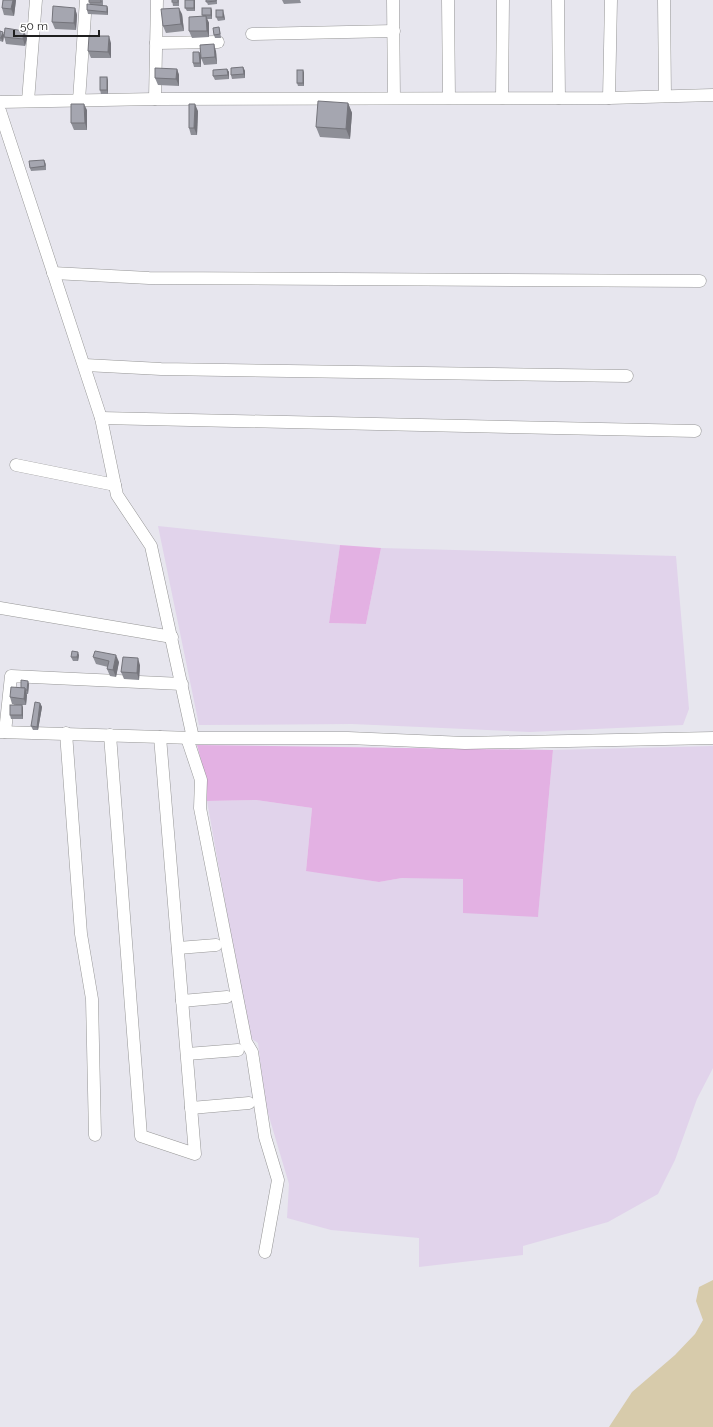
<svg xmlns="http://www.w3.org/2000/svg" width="713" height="1427" viewBox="0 0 713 1427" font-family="Raleway,sans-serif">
<rect width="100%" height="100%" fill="#e7e6ee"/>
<!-- farmland -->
<g fill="#e1d3eb">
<polygon points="158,526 340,545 329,623 366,624 381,548 676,556 689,709 683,725 530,732 352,724 199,725"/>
<polygon points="713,746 713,1068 697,1099 675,1160 658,1194 608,1222 523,1246 523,1255 419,1267 419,1238 331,1230 287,1218 289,1184 265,1103 258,1043 249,1037 207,801 256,800 312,808 306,870 379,882 402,878 463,878 538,916 553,750"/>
</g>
<!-- grass -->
<g fill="#e3b1e3">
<polygon points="340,545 381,548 366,624 329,623"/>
<polygon points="197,745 553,750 538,917 463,913 463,879 402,878 379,882 306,871 312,808 256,800 207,801 205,775"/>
</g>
<!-- water -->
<polygon fill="#d7cbab" points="713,1280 713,1427 609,1427 632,1392 675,1355 695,1334 703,1320 696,1301 699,1287"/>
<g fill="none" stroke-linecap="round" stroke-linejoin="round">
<defs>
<g id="minor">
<polyline points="393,0 394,98"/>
<polyline points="448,0 449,98"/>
<polyline points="558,0 559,98"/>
<polyline points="664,0 665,96"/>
<polyline points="252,34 394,31"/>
<polyline points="156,43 218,42"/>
<polyline points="502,98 503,0"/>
<polyline points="609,98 611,0"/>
<polyline points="155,99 157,0"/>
<polyline points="79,100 86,0"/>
<polyline points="28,101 36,0"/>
<polyline points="0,102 155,99 609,98 713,95"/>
<polyline points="0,111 101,418 117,495 151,546 193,738"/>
<polyline points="53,273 149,278 700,281"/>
<polyline points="85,365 161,369 627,376"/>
<polyline points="101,418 695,431"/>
<polyline points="16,465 115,485"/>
<polyline points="0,608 172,637"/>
<polyline points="0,732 193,738 348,738 465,743 713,738"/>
<polyline points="5,732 11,676 182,684"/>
<polyline points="66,733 81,934 92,999 95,1135"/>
<polyline points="110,735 141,1136 195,1154 160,737"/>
<polyline points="187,738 201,780 200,808 246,1042 252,1052 265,1137 278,1180 265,1252"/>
<polyline points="178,948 216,945"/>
<polyline points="182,1001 227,997"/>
<polyline points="187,1054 238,1050"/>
<polyline points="191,1108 249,1103"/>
</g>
</defs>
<!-- minor casing -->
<use href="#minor" stroke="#969696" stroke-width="13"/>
<!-- minor -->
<use href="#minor" stroke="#fff" stroke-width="12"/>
</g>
<!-- wall -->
<g fill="#8e8f97">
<polygon points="16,0 14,16 4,15 2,8"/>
<polygon points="103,0 103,6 107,6 108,9 108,15 88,14 87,10 90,5 89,2"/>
<polygon points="172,0 179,0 179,6 173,6"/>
<polygon points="185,0 195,0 195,11 187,11 185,8"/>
<polygon points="206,0 217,0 217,4 208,5"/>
<polygon points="282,0 300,0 301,3 284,4"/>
<polygon points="75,8 77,15 76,30 55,29 52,22"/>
<polygon points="211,8 212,11 212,19 207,19 209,23 209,37 192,38 189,31 203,17 202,15"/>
<polygon points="182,14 184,31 166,33 163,26"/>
<polygon points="224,14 225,20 218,21 216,17"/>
<polygon points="219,27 220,30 221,38 215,38 214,35"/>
<polygon points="0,31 4,35 27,38 25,46 6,44 4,36 3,42 0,41"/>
<polygon points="111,43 111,58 91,58 88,51"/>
<polygon points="216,51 217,64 204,65 201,58"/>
<polygon points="199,52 201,55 201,67 194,67 193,63"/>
<polygon points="243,67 245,71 245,78 232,79 231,75"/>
<polygon points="177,69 179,75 179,86 158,85 155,78"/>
<polygon points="227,69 229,72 229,79 215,80 213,76"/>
<polygon points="303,70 304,73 304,86 298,86 297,83"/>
<polygon points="107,77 108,81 108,94 101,94 100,90"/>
<polygon points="348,103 352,113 350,139 320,137 316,127"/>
<polygon points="87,110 87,130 74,130 71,123"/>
<polygon points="198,111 197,135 191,135 189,128"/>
<polygon points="44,160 46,164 46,170 31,171 30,168"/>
<polygon points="79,655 78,661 73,661 71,657"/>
<polygon points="93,657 119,662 116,677 110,676 107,669 108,667 96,664"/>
<polygon points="140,665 139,680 124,679 121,672"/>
<polygon points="29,684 28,694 26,694 27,695 26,705 22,705 23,708 23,719 11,719 10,715 16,705 12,704 10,697 21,688"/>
<polygon points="40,703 42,707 38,730 33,730 31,726"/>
</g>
<!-- shaded-wall -->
<g fill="#74747b">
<polygon points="13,0 16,0 14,16 11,9"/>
<polygon points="194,0 195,0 195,11 194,8"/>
<polygon points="107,6 108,9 108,15 107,12"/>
<polygon points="75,8 77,15 76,30 74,23"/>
<polygon points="179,8 182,14 184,31 181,24"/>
<polygon points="211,8 212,11 212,19 211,15"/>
<polygon points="223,10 224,14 225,20 223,17"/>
<polygon points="206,16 209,23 209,37 207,31"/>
<polygon points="24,31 27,38 25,46 23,39"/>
<polygon points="3,32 4,35 3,42 1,38"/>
<polygon points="109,36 111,43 111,58 108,52"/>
<polygon points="214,44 216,51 217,64 215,57"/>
<polygon points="199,52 201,55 201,67 200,63"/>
<polygon points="243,67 245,71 245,78 244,74"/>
<polygon points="177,69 179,75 179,86 176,79"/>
<polygon points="227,69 229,72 229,79 228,75"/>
<polygon points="303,70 304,73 304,86 303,83"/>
<polygon points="107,77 108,81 108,94 107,90"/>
<polygon points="348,103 352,113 350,139 346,129"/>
<polygon points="84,104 87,110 87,130 85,123"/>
<polygon points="195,104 198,111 197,135 194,128"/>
<polygon points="78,652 79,655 78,661 77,657"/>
<polygon points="116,655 119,662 116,677 113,670"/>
<polygon points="138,658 140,665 139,680 137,673"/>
<polygon points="28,681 29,684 28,694 27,690"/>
<polygon points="25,688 27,695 26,705 24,699"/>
<polygon points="40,703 42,707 38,730 37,727"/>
<polygon points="22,705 23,708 23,719 22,715"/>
</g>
<!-- building -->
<g fill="#a5a6b0" stroke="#74747b">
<polygon points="3,0 13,0 11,9 2,8"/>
<rect x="89" y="0" width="12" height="2"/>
<rect x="172" y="0" width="6" height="2"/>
<rect x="185" y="0" width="9" height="8"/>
<polygon points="206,0 216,0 216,1 206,2"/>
<polygon points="87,4 107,6 107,12 87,10"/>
<polygon points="53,6 75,8 74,23 52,22"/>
<polygon points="179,8 181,24 163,26 161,9"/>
<rect x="202" y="8" width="9" height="7"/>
<rect x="216" y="10" width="7" height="7"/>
<polygon points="206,16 207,31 189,31 189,17"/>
<polygon points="219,27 220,34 214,35 213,28"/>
<polygon points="5,28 24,31 23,39 4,37"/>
<polygon points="0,31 3,32 1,38 0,38"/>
<polygon points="89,36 109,36 108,52 88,51"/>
<polygon points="214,44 215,57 201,58 200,45"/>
<polygon points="193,52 199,52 200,63 193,63"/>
<polygon points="243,67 244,74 231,75 231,68"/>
<polygon points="155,68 177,69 176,79 155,78"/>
<polygon points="227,69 228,75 213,76 213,70"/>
<rect x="297" y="70" width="6" height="13"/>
<rect x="100" y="77" width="7" height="13"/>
<polygon points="318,101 348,103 346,129 316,127"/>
<polygon points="71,104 84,104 85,123 71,123"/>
<polygon points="189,104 195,104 194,128 189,128"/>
<polygon points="44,160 45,166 30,168 29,161"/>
<polygon points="72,651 78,652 77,657 71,657"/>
<polygon points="95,651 116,655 113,670 107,669 109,661 93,657"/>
<polygon points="123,657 138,658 137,673 121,672"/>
<polygon points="21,680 28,681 27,690 25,690 25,688 21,688"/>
<polygon points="11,687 25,688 24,699 10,697"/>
<polygon points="35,702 40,703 37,727 31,726"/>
<rect x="10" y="705" width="12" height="10"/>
</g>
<!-- scale -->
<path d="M14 30v6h85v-6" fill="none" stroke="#1f1f1f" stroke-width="2"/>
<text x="20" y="30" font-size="12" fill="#1f1f1f" stroke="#ffffff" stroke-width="3" paint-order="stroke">50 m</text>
</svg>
